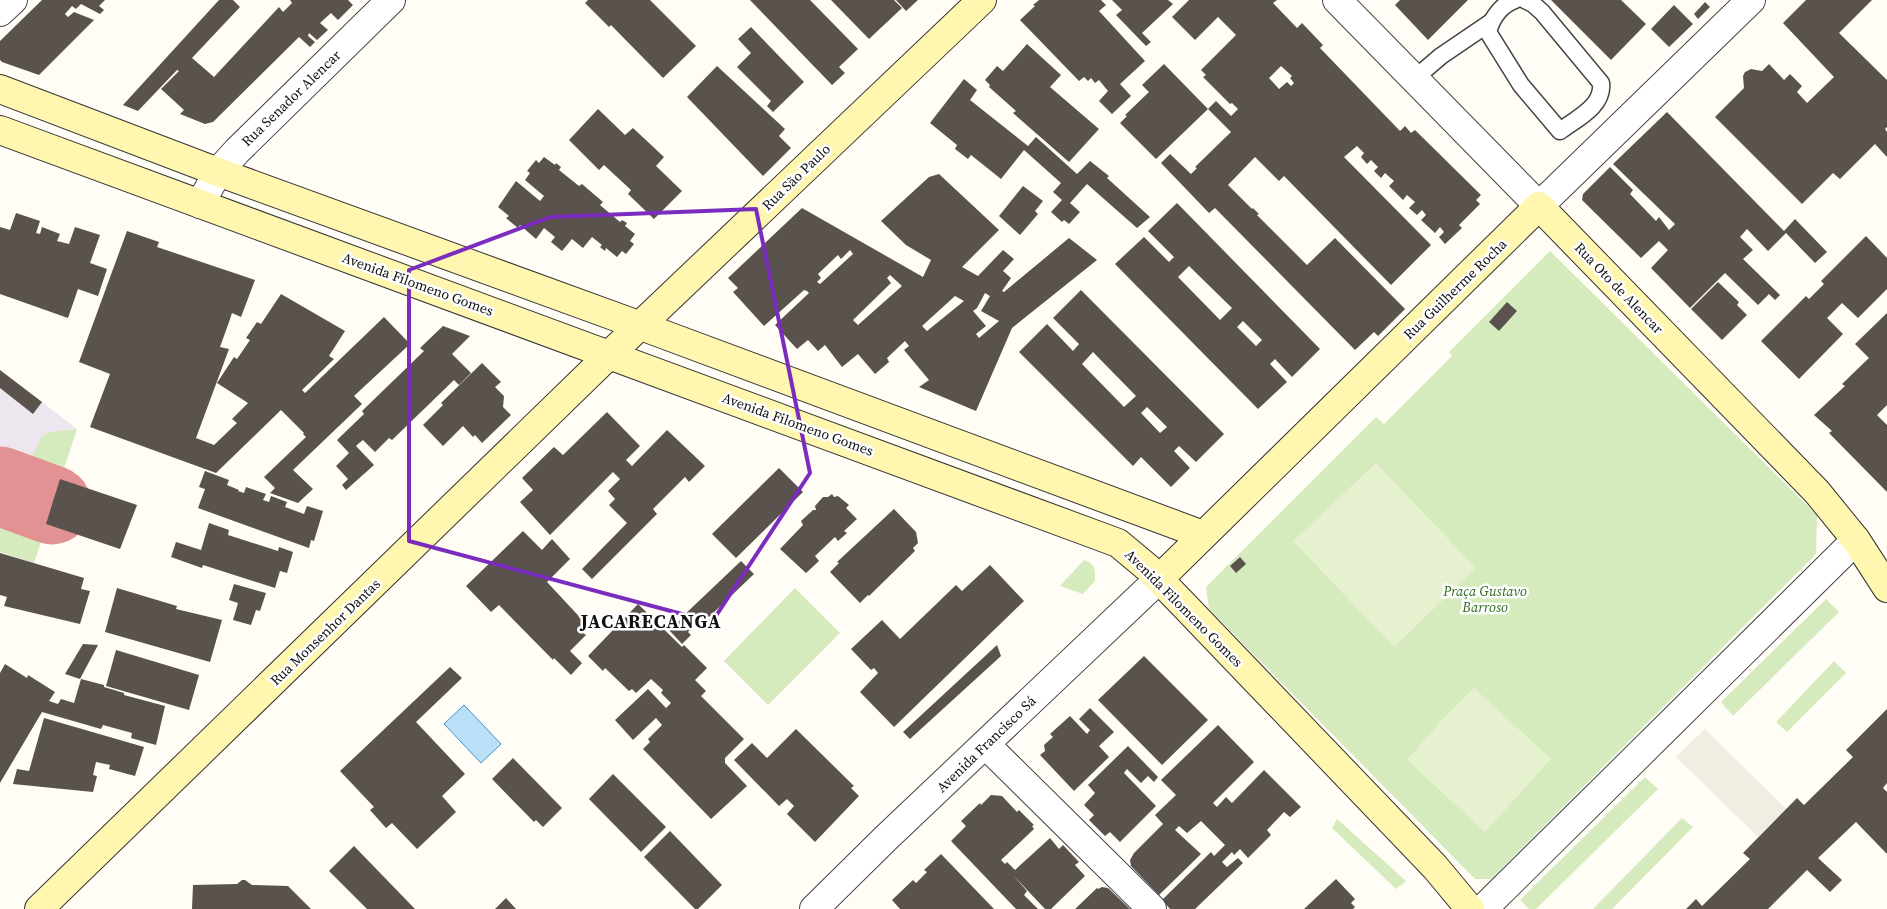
<svg xmlns="http://www.w3.org/2000/svg" width="1887" height="909" viewBox="0 0 1887 909" font-family="'Source Serif 4',serif">
<rect width="100%" height="100%" fill="#fffdf5"/>
<!-- industrial -->
<polygon fill="#eee6ef" points="0,370 77,429 60,479 137,505 120,549 47,524 34,563 0,552"/>
<!-- green -->
<g fill="#d5ebbd">
<polygon points="1550,251 1817,515 1816,554 1491,879 1475,879 1209,609 1206,587 1376,417 1384,424 1452,356 1449,352"/>
<polygon points="77,429 57,490 21,479 42,436 50,432"/>
<polygon points="9,501 49,516 34,563 0,552 0,521"/>
<path d="M1084 560C1096 564 1095 570 1095 581L1083 594 1060 586Z"/>
<polygon points="795,588 840,633 768,705 724,661"/>
<polygon points="1826,599 1839,612 1733,716 1721,702"/>
<polygon points="1834,661 1846,673 1787,732 1776,722"/>
<polygon points="1645,777 1658,789 1536,909 1529,909 1520,900"/>
<polygon points="1682,818 1693,827 1612,909 1593,909"/>
<polygon points="1337,819 1406,881 1396,889 1332,828"/>
</g>
<!-- pitch -->
<g fill="#e6f2cf">
<polygon points="1376,463 1476,568 1394,647 1293,541"/>
<polygon points="1474,688 1551,759 1485,832 1407,760 1440,722"/>
</g>
<!-- plaza -->
<polygon fill="#f1ede2" points="1705,729 1786,809 1758,837 1676,757"/>
<!-- water -->
<polygon fill="#b9e0f7" stroke="#3f96cf" points="464,705 501,744 481,763 444,724"/>
<g fill="none" stroke-linecap="round" stroke-linejoin="round">
<!-- taxiway -->
<polyline stroke="#e29292" stroke-width="79" points="0,486 52,505"/>
</g>
<!-- building -->
<g fill="#5a524d" fill-rule="evenodd">
<polygon points="42,0 105,0 99,6 104,10 100,14 81,4 76,9 72,6 65,14 68,17 74,12 94,20 39,75 2,62 0,60 0,41"/>
<polygon points="219,0 233,0 240,7 192,58 214,77 279,7 283,12 292,3 290,0 348,0 353,5 338,20 331,13 320,23 328,30 317,40 309,33 308,36 315,42 310,47 299,37 213,122 205,124 180,114 184,110 161,89 179,71 177,70 138,111 123,105"/>
<polygon points="588,0 650,0 696,46 663,78 611,25 609,27 585,3"/>
<polygon points="750,0 810,0 858,49 839,67 845,73 832,85"/>
<polygon points="831,0 894,0 902,8 869,39"/>
<polygon points="896,0 918,0 906,11"/>
<polygon points="1039,0 1101,0 1106,5 1099,11 1145,61 1120,84 1131,96 1112,114 1099,101 1108,91 1099,80 1095,83 1091,78 1088,81 1084,77 1079,81 1020,20 1035,6 1033,5"/>
<polygon points="1112,0 1168,0 1173,4 1142,33 1151,42 1146,46 1116,15 1122,10"/>
<path d="M1189 0H1277L1273 3 1297 28 1302 23 1323 45 1320 48 1400 131 1405 126 1411 133 1415 130 1481 195 1476 200 1480 204 1459 225 1462 228 1445 244 1439 237 1444 232 1440 227 1435 233 1421 220 1426 215 1422 210 1417 215 1409 208 1415 202 1407 195 1403 200 1389 186 1394 181 1385 173 1381 178 1374 171 1378 167 1371 160 1367 164 1361 157 1364 153 1357 146 1344 157 1431 245 1391 285 1284 176 1279 181 1255 157 1228 185 1252 209 1253 208 1259 214 1257 215 1307 265 1335 238 1405 309 1378 336 1374 332 1355 350 1215 208 1209 213 1161 163 1170 154 1191 174 1197 168 1195 167 1231 132 1208 109 1156 159 1120 123 1127 116 1125 115 1149 92 1142 85 1164 64 1208 109 1216 101 1231 116 1238 109 1232 103 1230 104 1203 77 1206 75 1201 70 1236 35 1218 17 1195 40 1172 17ZM1281 66 1292 76 1290 78 1294 83 1291 86 1287 82 1279 89 1269 78Z"/>
<polygon points="1400,0 1468,0 1428,40 1395,5"/>
<polygon points="1551,0 1621,0 1646,24 1611,60"/>
<polygon points="1806,0 1872,0 1839,33 1887,80 1887,127 1885,129 1887,132 1887,157 1875,144 1840,179 1833,173 1802,204 1715,117 1744,88 1743,76 1745,72 1751,69 1762,71 1769,64 1784,80 1790,74 1802,86 1797,92 1807,103 1834,77 1783,23"/>
<polygon points="1705,2 1710,7 1698,19 1694,14"/>
<polygon points="1674,5 1693,24 1669,47 1651,29"/>
<polygon points="751,27 804,82 773,112 767,106 771,101 737,67 751,53 738,39"/>
<polygon points="1027,44 1061,75 1050,87 1099,129 1069,162 1013,113 1016,111 989,87 990,85 985,80 997,66 1003,71"/>
<polygon points="717,66 785,129 779,136 791,148 763,176 687,97"/>
<polygon points="964,79 977,90 970,100 1028,146 1036,137 1077,174 1090,161 1109,176 1107,178 1150,217 1137,228 1087,184 1070,203 1080,212 1069,224 1064,220 1062,222 1051,212 1062,200 1053,192 1061,183 1024,150 1001,179 971,155 968,159 955,149 957,145 930,123"/>
<polygon points="598,109 625,135 633,128 664,157 656,166 682,191 654,219 628,194 631,190 604,165 599,170 569,140"/>
<polygon points="1667,112 1784,231 1795,219 1827,252 1815,263 1786,233 1768,251 1747,229 1740,237 1753,250 1743,259 1780,295 1775,300 1769,294 1758,305 1725,273 1690,308 1651,268 1668,250 1659,241 1641,258 1582,200 1583,194 1610,167 1633,190 1630,194 1656,221 1659,217 1669,230 1675,224 1613,164"/>
<polygon points="544,157 555,165 556,163 561,167 559,170 579,186 582,184 603,202 600,205 620,222 622,220 627,223 625,226 635,234 630,241 634,244 626,254 622,251 617,257 606,248 605,251 600,247 602,245 592,237 583,248 572,239 562,251 551,242 555,237 544,228 536,239 520,225 518,228 506,218 509,216 498,207 516,181 540,201 544,196 525,180 530,173 527,171 536,160 539,163"/>
<path d="M939 174 999 230 962 267 978 276 1003 250 1014 259 1003 271 1011 278 1002 291 1004 292 1069 238 1097 260 1012 328 976 411 919 387 929 380 904 350 909 346 905 341 887 358 889 362 875 374 858 354 842 367 825 345 818 351 808 340 797 349 775 325 809 293 807 291 804 290 764 326 733 292 738 288 728 278 802 208 923 277 931 260 906 245 881 221 929 177ZM850 250 853 254 820 284 817 282 821 278 818 274 820 272 838 255 841 259ZM890 275 902 286 858 325 853 320 891 283 887 278ZM985 293 990 296 981 311 999 321 979 338 976 334 986 326 973 311 977 308ZM955 296 964 301 927 331 922 326Z"/>
<polygon points="1023,186 1043,201 1035,211 1038,214 1020,235 999,216"/>
<path d="M1177 203 1320 349 1292 377 1275 359 1270 364 1287 382 1258 409 1115 264 1144 237 1169 262 1174 257 1148 231ZM1189 266 1232 308 1220 320 1178 277ZM1243 321 1262 340 1256 346 1237 327Z"/>
<polygon points="16,213 40,221 36,233 40,234 42,227 60,234 57,241 69,244 75,227 100,235 90,263 107,269 98,296 78,289 68,318 0,294 0,227 10,230"/>
<polygon points="127,231 159,242 157,247 255,280 241,317 232,313 229,322 220,347 229,349 196,438 214,445 237,423 232,419 248,403 217,383 234,357 237,359 250,340 246,338 257,322 261,324 281,294 345,331 329,356 334,359 302,390 305,393 384,317 410,344 354,396 362,404 293,470 313,489 298,503 270,493 275,488 264,477 306,437 303,434 304,433 281,410 216,473 90,427 110,374 79,362"/>
<polygon points="1866,236 1887,258 1887,289 1858,318 1842,303 1827,318 1843,334 1799,379 1761,341 1806,296 1809,299 1824,284 1821,281"/>
<polygon points="1718,282 1739,302 1737,305 1747,315 1722,340 1691,309"/>
<path d="M1081 290 1224 434 1196 462 1179 446 1174 451 1190 468 1171 487 1141 457 1133 466 1019 352 1047 324 1073 351 1079 344 1053 318ZM1093 352 1136 396 1124 407 1082 364ZM1147 407 1167 427 1160 433 1141 413Z"/>
<polygon points="1507,302 1517,311 1499,331 1489,322"/>
<polygon points="1887,313 1887,405 1877,415 1887,425 1887,492 1829,433 1832,431 1814,415 1845,386 1842,384 1869,358 1855,344"/>
<polygon points="443,326 470,336 452,354 471,373 459,385 454,380 392,440 389,438 375,452 363,440 358,444 356,446 374,465 346,490 342,485 348,479 336,466 349,453 337,440 364,414 362,411 424,351 420,348"/>
<polygon points="482,363 501,382 495,387 504,396 503,407 511,415 482,443 475,435 473,437 463,426 443,446 423,425 443,405 441,403"/>
<polygon points="0,370 42,402 33,414 0,388"/>
<polygon points="607,412 640,446 626,460 632,466 667,430 705,466 689,482 685,477 653,509 657,514 592,579 582,569 627,523 609,505 615,499 608,491 620,479 613,472 550,535 520,502 533,490 522,478 554,447 563,455"/>
<polygon points="779,468 803,492 736,558 712,534"/>
<polygon points="205,471 229,480 227,485 239,490 238,491 244,493 246,487 266,494 263,500 269,502 271,496 287,502 285,507 304,514 307,506 323,511 314,541 311,540 309,548 198,508 205,489 199,487"/>
<polygon points="60,479 137,505 120,549 46,524"/>
<polygon points="832,494 834,497 838,496 849,505 846,508 857,519 844,531 847,533 838,541 835,537 815,556 819,561 806,573 780,549 803,525 801,521 813,510 816,510 815,506 823,497 828,497"/>
<polygon points="894,509 916,532 918,543 913,548 915,551 869,596 868,595 860,603 830,572 839,563 837,562"/>
<polygon points="209,523 229,530 228,535 278,551 279,547 293,552 287,573 280,571 275,588 203,565 202,568 171,557 176,542 201,550"/>
<polygon points="523,531 542,550 552,539 570,559 547,582 588,626 582,632 586,635 570,651 582,663 571,675 554,658 553,660 499,605 491,612 466,586"/>
<polygon points="0,553 84,578 81,589 90,591 80,624 4,606 7,597 0,595"/>
<polygon points="1240,557 1246,564 1236,573 1230,566"/>
<polygon points="741,561 754,574 709,617 707,615 693,628 682,617"/>
<polygon points="990,565 1024,601 894,727 860,692 878,673 874,668 871,670 851,649 882,620 900,639 956,585 962,591"/>
<polygon points="234,584 266,593 260,611 256,610 251,625 233,620 238,603 229,600"/>
<polygon points="117,588 177,606 176,609 222,620 210,662 105,632"/>
<polygon points="638,604 682,647 684,645 707,668 695,680 706,691 701,696 744,739 725,758 725,763 747,786 711,819 643,749 650,742 648,739 662,725 656,718 633,740 615,720 648,689 666,708 671,703 661,693 663,690 651,679 636,693 632,689 629,691 605,668 603,671 588,656"/>
<polygon points="680,620 690,630 688,632 691,635 682,644 669,630"/>
<polygon points="83,644 98,645 80,679 65,674"/>
<polygon points="997,645 1001,656 910,739 903,732"/>
<polygon points="116,650 199,675 189,710 106,686"/>
<polygon points="1144,656 1208,720 1162,765 1098,700"/>
<polygon points="5,664 27,678 28,675 55,692 49,701 58,704 61,699 74,703 81,679 104,685 104,687 124,693 124,695 165,706 156,745 131,738 132,733 103,725 101,729 42,712 0,783 0,673"/>
<polygon points="450,667 462,678 416,722 465,774 442,796 456,812 417,849 392,823 386,828 370,810 374,807 340,771"/>
<polygon points="1090,708 1114,732 1099,746 1109,757 1074,791 1040,755 1045,751 1044,745 1053,737 1050,734 1070,716 1087,734 1090,730 1079,719"/>
<polygon points="1887,709 1887,783 1883,788 1887,792 1887,854 1856,822 1818,858 1842,880 1830,892 1807,870 1768,909 1686,909 1696,899 1702,906 1750,859 1743,853 1797,798 1804,805 1853,757 1846,750"/>
<polygon points="44,718 144,747 135,776 109,769 110,765 96,762 93,775 97,776 93,792 13,784 17,769 29,771"/>
<polygon points="1218,725 1254,762 1213,803 1217,807 1226,797 1232,803 1264,770 1301,807 1290,817 1284,812 1267,830 1271,835 1248,858 1240,849 1234,855 1232,852 1222,862 1227,867 1238,858 1243,863 1195,909 1170,909 1162,900 1211,852 1214,856 1225,845 1201,821 1187,833 1179,826 1175,830 1201,854 1159,895 1131,866 1130,860 1134,853 1163,824 1155,815 1176,795 1161,780"/>
<polygon points="796,729 854,786 851,788 859,796 815,842 787,814 794,806 787,799 779,806 734,760 752,743 767,758"/>
<polygon points="1128,746 1158,777 1154,782 1148,776 1141,783 1127,769 1124,773 1156,806 1120,842 1110,832 1105,836 1089,820 1094,815 1084,805 1095,793 1088,785"/>
<polygon points="513,758 562,808 543,827 536,820 534,822 492,779"/>
<polygon points="613,774 666,827 641,852 589,799"/>
<polygon points="991,795 1002,796 1017,812 1019,810 1034,825 1032,826 1034,829 1001,860 1005,864 1007,862 1015,870 1050,838 1059,849 1063,845 1079,862 1075,865 1085,876 1051,909 1045,909 1013,875 1027,891 1024,895 1038,909 1016,909 951,841 966,826 961,821 980,803 981,805"/>
<polygon points="670,831 722,885 698,909 695,909 644,857"/>
<polygon points="354,846 415,909 367,909 329,871"/>
<polygon points="941,854 994,909 900,909 892,900 913,880 916,883 927,872 924,870"/>
<polygon points="1336,879 1355,899 1351,903 1355,907 1353,909 1304,909"/>
<polygon points="242,880 245,880 252,885 288,886 311,909 192,909 193,885 237,884"/>
<polygon points="1102,887 1108,888 1130,909 1075,909 1097,888 1098,889"/>
<polygon points="506,898 516,909 495,909"/>
</g>
<g fill="none" stroke-linecap="round" stroke-linejoin="round">
<defs>
<g id="lane">
<path d="M1515 0C1501 5 1492 18 1488 32L1521 85 1560 131C1576 119 1604 106 1601 83L1542 12 1533 4 1525 0"/>
<polyline points="1414,79 1441,56 1491,22"/>
</g>
<g id="street">
<polyline points="1337,0 1539,206 1751,0"/>
<polyline points="0,12 13,0"/>
<polyline points="200,204 218,172 237,151 391,0"/>
<polyline points="986,745 1152,909"/>
<polyline points="814,909 886,838 1159,579"/>
<polyline points="1483,909 1856,540"/>
</g>
<g id="secondary">
<polyline points="0,89 218,172 641,326 1203,535"/>
<polyline points="0,130 1118,543 1148,568 1180,601 1435,867 1470,909"/>
<polyline points="1159,579 1539,206 1817,492 1856,540 1887,588"/>
<polyline points="39,909 610,354 982,0"/>
</g>
</defs>
<!-- lane casing -->
<use href="#lane" stroke="#444" stroke-width="19"/>
<!-- street casing -->
<use href="#street" stroke="#444" stroke-width="30"/>
<!-- secondary casing -->
<use href="#secondary" stroke="#333" stroke-width="30"/>
<!-- lane -->
<use href="#lane" stroke="#fff" stroke-width="16"/>
<!-- street -->
<use href="#street" stroke="#fff" stroke-width="28"/>
<!-- secondary -->
<use href="#secondary" stroke="#fff6b0" stroke-width="28"/>
</g>
<!-- marked area -->
<path fill="none" stroke="#7b2cbf" stroke-width="4" stroke-linejoin="round" d="M756 209 810 473 712 622 409 541V270L550 217Z"/>
<g text-anchor="middle" stroke-width="5" stroke-linejoin="round" paint-order="stroke">
<!-- street labels -->
<g font-size="14" fill="#111" stroke="#fff">
<text transform="translate(291 98) rotate(-44)" y="5">Rua Senador Alencar</text>
<text transform="translate(796 177) rotate(-44)" y="5">Rua São Paulo</text>
<text transform="translate(418 284) rotate(20)" y="5">Avenida Filomeno Gomes</text>
<text transform="translate(1619 288) rotate(46)" y="5">Rua Oto de Alencar</text>
<text transform="translate(1455 289) rotate(-44)" y="5">Rua Guilherme Rocha</text>
<text transform="translate(798 424) rotate(20)" y="5">Avenida Filomeno Gomes</text>
<text transform="translate(1184 608) rotate(45)" y="5">Avenida Filomeno Gomes</text>
<text transform="translate(325 632) rotate(-44)" y="5">Rua Monsenhor Dantas</text>
<text transform="translate(986 744) rotate(-44)" y="5">Avenida Francisco Sá</text>
</g>
<!-- park labels -->
<g font-size="14" font-style="italic" fill="#2f6b1f" stroke="#fff">
<text x="1485" y="596">Praça Gustavo<tspan x="1485" dy="16">Barroso</tspan></text>
</g>
<!-- district labels -->
<g font-size="19" font-weight="bold" letter-spacing="1" fill="#111" stroke="#fff">
<text x="651" y="628">JACARECANGA</text>
</g>
</g>
</svg>
